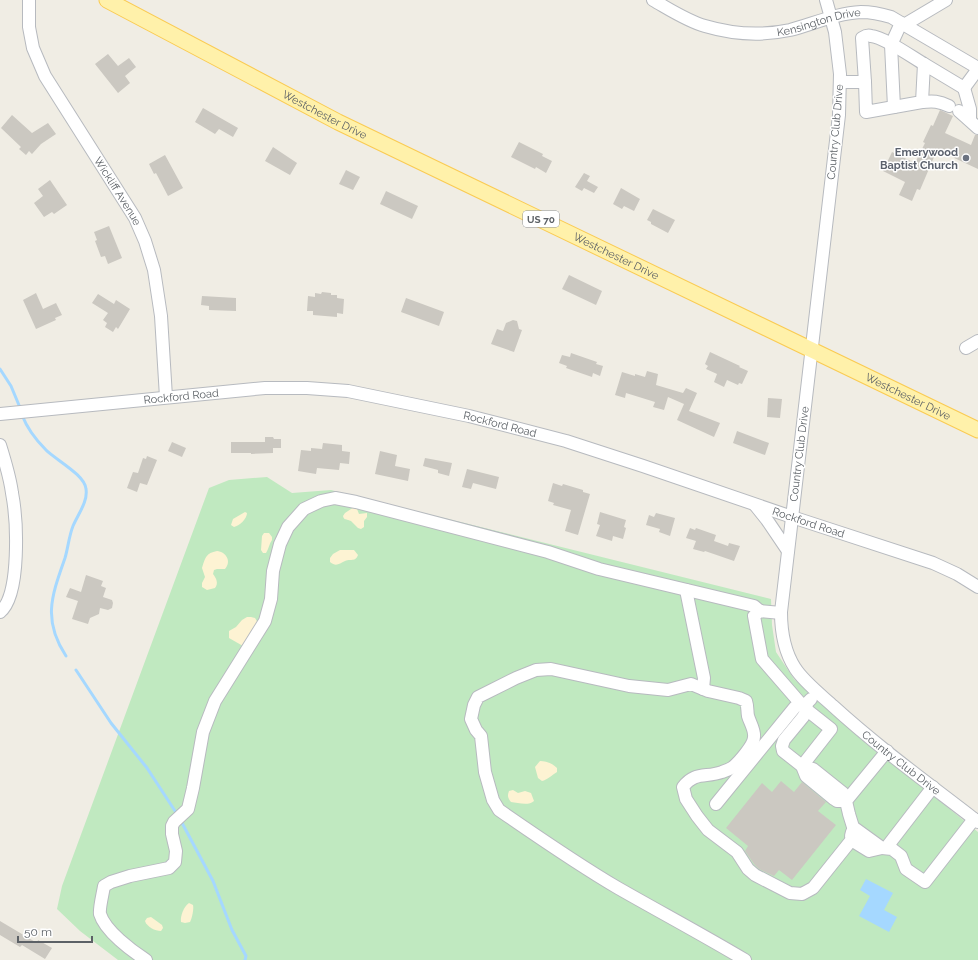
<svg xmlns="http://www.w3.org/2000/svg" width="978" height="960" viewBox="0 0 978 960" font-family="Raleway,sans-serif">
<rect width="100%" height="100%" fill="#f0ede4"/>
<!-- green -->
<polygon fill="#c0e9c0" points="267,477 292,493 331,490 771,599 772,625 776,652 794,679 860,736 978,832 978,960 118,960 80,931 57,909 62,886 209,488 229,480"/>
<!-- sand -->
<g fill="#fdf3d3">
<path d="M354 507 357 509 359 514 367 513V517L364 521V527L361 529 358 528 351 521C347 519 344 521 343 516L345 513Z"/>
<path d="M245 512 247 513C247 519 239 526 234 527L231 525 233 519Z"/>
<path d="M264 533H269L272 537V540C269 544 269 548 266 553H263L261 550 262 536Z"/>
<path d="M340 550H354L358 555C355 563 350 558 345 561 339 564 336 567 330 562V558L333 554Z"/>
<path d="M217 551C226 552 232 561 225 569H217L214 570 213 574C216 578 219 583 215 588L207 590 202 587V583L205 577 202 568C205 558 206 553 217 551Z"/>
<polygon points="247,617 251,617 255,618 258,623 243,646 229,638 229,631 236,627 242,620"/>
<path d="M540 761C546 761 552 763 557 768V772C552 775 547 780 542 781L538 778 535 767Z"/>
<path d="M513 790 518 793 525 791 531 793 534 801C529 806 518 803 511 802 508 798 507 796 509 791Z"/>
<path d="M189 903 193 905C194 909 192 918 190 922L185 923 181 922C180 916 184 906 189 903Z"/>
<path d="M151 917 162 925 163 928 161 931C155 931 147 927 145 921L147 918Z"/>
</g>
<!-- water -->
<polygon fill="#a5d8ff" points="866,879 893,893 884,910 897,917 889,932 859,916 870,896 860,890"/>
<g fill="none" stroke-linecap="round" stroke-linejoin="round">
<!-- stream -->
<g stroke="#a5d8ff" stroke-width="3">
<polyline points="0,369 11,386 21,410"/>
<path d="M22 415C27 428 36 440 46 450 56 460 85 475 86 489 88 502 78 514 73 526 69 536 68 548 65 558 52 595 42 620 66 656"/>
<polyline points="76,670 111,723 147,768 177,814"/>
<polyline points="181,821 213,881 232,930 246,956 245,960"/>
</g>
</g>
<!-- building -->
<g fill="#cbc8c1">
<polygon points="108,54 118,66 129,58 136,67 125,76 130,83 118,93 95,64"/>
<polygon points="203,108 238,128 233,137 219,129 215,134 195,122"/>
<polygon points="940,110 953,116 945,133 971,145 975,135 978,135 978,169 937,150 920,190 917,189 912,201 899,195 905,182 883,171 892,152 915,163 925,143 923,142 931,125 933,126"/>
<polygon points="12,115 32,133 48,123 56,134 41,144 32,154 29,151 26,155 19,149 21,147 1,128"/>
<polygon points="519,142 543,154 542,156 552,161 546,173 536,167 535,169 511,157"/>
<polygon points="273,147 297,163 290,175 265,161"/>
<polygon points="165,155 183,188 168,196 156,173 154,174 149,164"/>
<polygon points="346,170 360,177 353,190 339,184"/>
<polygon points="584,173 590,176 587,181 598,187 594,193 584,188 582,191 575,187"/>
<polygon points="50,180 67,205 54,214 52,212 44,217 34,203 43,196 38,189"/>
<polygon points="621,188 640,199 634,211 624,206 622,209 613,204"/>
<polygon points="386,191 418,206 412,219 380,204"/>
<polygon points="653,209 675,220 668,233 651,224 651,222 647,220"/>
<polygon points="109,226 122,258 108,264 105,256 101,257 95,241 97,240 94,232"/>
<polygon points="569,275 602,291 596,305 562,289"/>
<polygon points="322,292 331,293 331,295 337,295 337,298 344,299 343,314 337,313 337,317 313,315 313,311 307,311 308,296 315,297 315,293 321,294"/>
<polygon points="36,293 43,309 56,303 62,315 55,318 56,320 36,329 23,300"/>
<polygon points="98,294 114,304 116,300 130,309 118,329 116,327 113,332 105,327 107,323 103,320 108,313 92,303"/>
<polygon points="202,296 236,298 236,311 209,310 209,306 201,305"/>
<polygon points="406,298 444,312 439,326 401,312"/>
<polygon points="513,320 517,321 519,329 522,330 514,352 491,344 497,329 503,331 506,323"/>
<polygon points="710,352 740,366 739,367 748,371 742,384 739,383 738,385 727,380 724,387 714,382 717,374 706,369 708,366 705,364"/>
<polygon points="571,353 597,362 596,364 603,366 600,376 593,373 592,377 566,368 567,366 559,363 562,355 570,357"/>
<polygon points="647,371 658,374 656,385 683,393 686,388 697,393 689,411 720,423 714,437 677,420 684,404 668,397 664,410 653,407 655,402 626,393 625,398 615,395 622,372 635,376 635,374 645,377"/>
<polygon points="768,398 782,399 780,418 767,417"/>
<polygon points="737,431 769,443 765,455 733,443"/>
<polygon points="265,437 273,437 274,439 281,439 281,448 273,448 273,453 251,454 251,453 231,453 231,442 265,442"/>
<polygon points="172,442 186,448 182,457 168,451"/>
<polygon points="323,443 342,445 342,451 350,452 349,464 340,463 339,470 317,468 316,474 298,471 301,450 311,451 311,448 322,449"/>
<polygon points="380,451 397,455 395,466 410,469 408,481 375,474"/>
<polygon points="147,456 157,460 147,485 140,483 137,492 127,488 133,472 138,473 143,458 146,459"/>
<polygon points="425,458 452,463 449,476 438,473 438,470 423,466"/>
<polygon points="467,469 499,477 496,489 473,483 471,489 462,487"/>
<polygon points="553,483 562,486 563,484 583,490 583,492 590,494 578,535 565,531 571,510 553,505 554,503 548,501"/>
<polygon points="600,512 626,520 624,527 626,528 623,539 613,536 612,541 596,536 600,525 597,524"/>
<polygon points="656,513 675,518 670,536 659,532 660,529 646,525 649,515 654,517"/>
<polygon points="690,528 695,530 696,528 716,535 714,541 728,546 729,543 740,546 734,561 705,551 704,552 693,549 696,541 686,538"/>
<polygon points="86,575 103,581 101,586 106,588 103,597 112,600 113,603 112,608 108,610 100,608 99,614 90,618 88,624 72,619 78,601 66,597 70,588 81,592"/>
<polygon points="781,781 794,792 802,782 826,802 818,811 836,825 792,880 779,870 774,876 759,869 754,864 745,851 748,846 726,828 762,783 772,792"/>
<polygon points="0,921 37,943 38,940 52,948 45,959 22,945 20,947 0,935"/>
</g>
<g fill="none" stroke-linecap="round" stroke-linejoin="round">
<defs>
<g id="minor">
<path id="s1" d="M29 0V27L33 48 45 76 135 218 145 241 154 270 161 316 166 397"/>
<path id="s2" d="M653 0C669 9 687 21 705 26 732 34 762 36 790 30 813 24 837 13 861 12 872 12 881 14 891 17L978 68"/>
<path id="s3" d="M826 0 835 32 840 74 839 115 781 612C781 631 784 651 795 668 803 681 822 696 833 706 879 748 929 784 978 822"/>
<polyline points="904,25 946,0"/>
<polyline points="840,82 865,82 866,112 922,102 924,64 964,88 978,69"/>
<path d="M865 82 862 38C865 36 868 35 871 36 884 37 912 57 924 64"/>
<polyline points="964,88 970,109 970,120"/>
<path d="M922 102C933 101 939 101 949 106"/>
<polyline points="894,107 891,45 901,23"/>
<polyline points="959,111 978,128"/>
<polyline points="966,348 978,341"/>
<path id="s4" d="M0 414 265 388H307L348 391 469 416 566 441 643 466 792 517 933 563 957 574 978 587"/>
<path d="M0 445C5 461 10 477 12 493 17 519 21 595 0 612"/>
<polyline points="755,505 767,520 788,551"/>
<polyline points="686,590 704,678 703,689"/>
<polyline points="781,613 760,611 754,616 762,659 801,704 806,704 811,699"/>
<polyline points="887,751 846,801 849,814 853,827 882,848 892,849 901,856 906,869 925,882 974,819"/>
<polyline points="802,766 806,776 834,799 837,801 846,801 843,793 813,769 802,766 783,751 782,746 784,740 803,717 807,710 806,704"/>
<polyline points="802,766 831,729 807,710"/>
<polyline points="716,804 795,707 801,704"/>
<polyline points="852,832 851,836 856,843 869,851 882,848"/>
<polyline points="886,848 933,787"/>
<path d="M146 960C132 951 105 931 100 914 99 908 103 893 104 886L111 882 130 876 169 868 175 862 176 851 172 834V826L174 822 188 809 193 788 203 732 215 701 265 621 271 599 273 571 280 544 288 527 304 509 321 501 335 498 356 502 548 552 599 569 754 606 760 611"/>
<path d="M745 960C703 935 660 912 618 888 577 864 538 837 499 810L493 800 485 772 481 736 476 730 471 719 474 705 478 697 516 678 536 670 551 669 629 686 668 690 691 684 708 691 739 698 746 701C748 707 747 711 748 716 750 723 755 730 754 737 754 745 739 762 733 767 730 769 725 771 722 772 706 778 695 771 683 787L686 799 697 816 708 830 737 852 748 869 755 875 790 893 802 894 813 888 853 838"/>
</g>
<g id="major">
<path id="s5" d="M107 0 338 122 978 430"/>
</g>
</defs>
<!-- minor casing -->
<use href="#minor" stroke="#b7babf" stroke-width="14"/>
<!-- major casing -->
<use href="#major" stroke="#facb53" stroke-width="17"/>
<!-- minor -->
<use href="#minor" stroke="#fff" stroke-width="12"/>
<!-- major -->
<use href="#major" stroke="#fff1aa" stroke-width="15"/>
</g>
<!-- markers -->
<circle fill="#6b7280" stroke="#fff" stroke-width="1.5" cx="966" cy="158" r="4"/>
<g text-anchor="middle" stroke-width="3" stroke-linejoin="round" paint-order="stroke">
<!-- shield labels -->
<rect fill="#fff" stroke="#8d9094" stroke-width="1" x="523" y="211" width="36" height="16" rx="3"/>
<g font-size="10" font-weight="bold" fill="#5c6166">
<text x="541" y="223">US 70</text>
</g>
<!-- street labels -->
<g font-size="11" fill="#5c6166" stroke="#fff">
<text dy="4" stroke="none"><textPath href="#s2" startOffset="174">Kensington Drive</textPath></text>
<text dy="4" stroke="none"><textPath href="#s5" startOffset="246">Westchester Drive</textPath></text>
<text transform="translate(835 132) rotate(-85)" y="4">Country Club Drive</text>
<text dy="4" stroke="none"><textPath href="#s1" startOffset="215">Wickliff Avenue</textPath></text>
<text dy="4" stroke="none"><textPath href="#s5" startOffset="570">Westchester Drive</textPath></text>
<text dy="4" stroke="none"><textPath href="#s4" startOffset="182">Rockford Road</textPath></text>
<text dy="4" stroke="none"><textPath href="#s5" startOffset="894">Westchester Drive</textPath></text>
<text dy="4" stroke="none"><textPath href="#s4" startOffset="505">Rockford Road</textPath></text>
<text transform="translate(799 454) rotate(-83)" y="4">Country Club Drive</text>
<text dy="4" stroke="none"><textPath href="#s4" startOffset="829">Rockford Road</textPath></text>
<text dy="4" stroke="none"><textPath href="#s3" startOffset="818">Country Club Drive</textPath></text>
</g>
<!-- worship labels -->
<g font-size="11" font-weight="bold" fill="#5b616d" stroke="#fff" text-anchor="end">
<text x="958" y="156">Emerywood<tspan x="958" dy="13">Baptist Church</tspan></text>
</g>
</g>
<!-- scale -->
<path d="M18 936v6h74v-6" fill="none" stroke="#5c6166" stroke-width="2"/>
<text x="24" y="936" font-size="12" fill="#5c6166" stroke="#ffffff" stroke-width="3" paint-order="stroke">50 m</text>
</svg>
